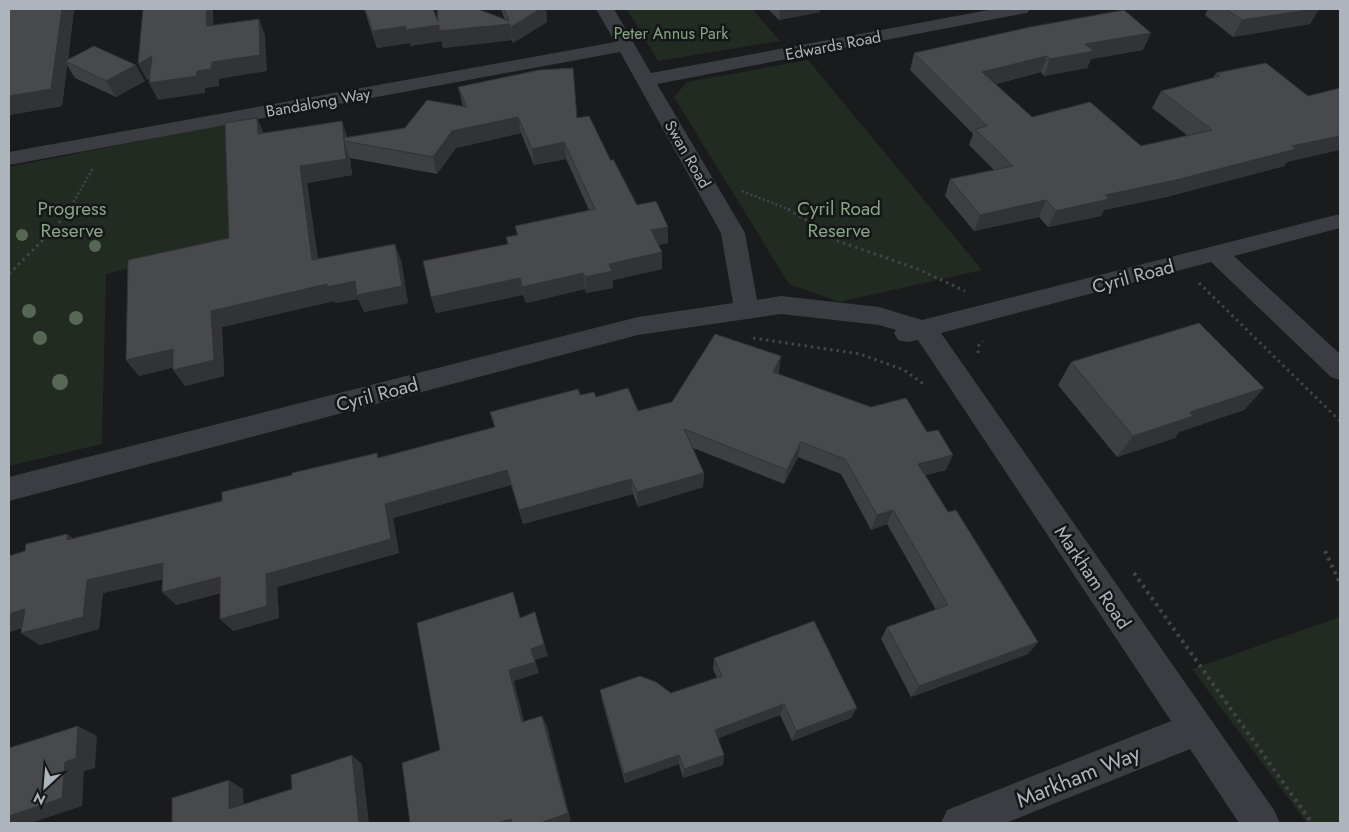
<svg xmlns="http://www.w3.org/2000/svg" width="1349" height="832" viewBox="0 0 1349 832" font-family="Jost,sans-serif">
<rect width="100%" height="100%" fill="#1a1b1d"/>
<!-- green -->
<g fill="#222b22">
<polygon points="627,9 752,9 780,41 658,61"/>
<polygon points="808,60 982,270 839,302 789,284 674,97 687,82"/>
<polygon points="225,124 231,245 106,274 102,444 9,466 9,167"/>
<polygon points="1340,617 1340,823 1307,823 1192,669"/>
</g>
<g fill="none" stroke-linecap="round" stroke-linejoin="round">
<!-- path-far2 -->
<g stroke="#414449" stroke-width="2.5" stroke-dasharray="2 2.5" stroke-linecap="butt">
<polyline points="742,191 790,210"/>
<polyline points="69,210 93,168"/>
</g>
<!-- path-far1 -->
<g stroke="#414449" stroke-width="3" stroke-dasharray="2.5 4" stroke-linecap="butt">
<polyline points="788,209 814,225 829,238 918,269 965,291"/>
<polyline points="9,274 53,230 70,209"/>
<polyline points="1199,283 1340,421"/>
<polyline points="753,338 860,354 904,370 925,385"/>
<polyline points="978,353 979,345 983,341"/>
</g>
<!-- path -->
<g stroke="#414449" stroke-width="4" stroke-dasharray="3 4.5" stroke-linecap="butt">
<polyline points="1325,551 1340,583"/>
<polyline points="1134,573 1312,823"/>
</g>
<!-- street -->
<polygon fill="#3b3d42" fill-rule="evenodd" points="596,9 614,9 651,73 994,9 1030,9 1027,13 1021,14 657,84 745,233 757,300 781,296 879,307 922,320 1340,214 1340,228 1234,256 1340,354 1340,380 1331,377 1211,262 941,333 1274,810 1280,823 1239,823 1190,749 1006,823 941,823 947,810 1171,721 918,340 907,342 898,340 894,333 896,330 879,325 781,314 638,335 9,501 9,477 638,317 733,303 721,233 620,52 9,165 9,152 615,42"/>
</g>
<!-- trees -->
<g fill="#566756">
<circle cx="22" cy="235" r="6"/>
<circle cx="95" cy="246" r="6"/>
<circle cx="29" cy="311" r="7"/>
<circle cx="76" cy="318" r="7"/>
<circle cx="40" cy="338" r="7"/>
<circle cx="60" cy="382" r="8"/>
</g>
<!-- wall -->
<g fill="#3d3f42">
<polygon points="9,9 74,9 68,60 145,81 116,97 75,78 67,65 62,106 9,115"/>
<polygon points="364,9 433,9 438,21 505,20 501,9 546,9 547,22 513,43 512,40 443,48 442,41 410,46 410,43 377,48"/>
<polygon points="768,9 825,9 820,10 820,12 779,20"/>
<polygon points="1208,9 1319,9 1310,24 1233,37 1205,15"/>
<polygon points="1143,50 1091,59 1087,68 1044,76 1041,72 996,84 1032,117 1141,146 1188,136 1152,108 1161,91 1213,78 1216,73 1266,63 1287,162 1284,166 1166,197 1104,210 1101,216 1048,227 1039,217 974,231 945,196 950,179 994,170 969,145 973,134 910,70 914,53"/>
<polygon points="458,87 578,118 611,161 637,205 668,227 668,243 658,245 662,252 662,269 613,280 613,288 586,293 585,289 526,303 523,295 436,313 431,297 508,244 506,237 517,235 515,226 589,210 566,159 534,165 521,133 456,148 437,174 350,158 352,175 307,183 318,259 401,260 408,303 364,312 358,299 335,303 334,301 222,327 224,376 185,386 173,367 139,376 126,360 229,238 264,133 342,121 347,137 405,128 463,106"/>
<polygon points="781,356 778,374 946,470 925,475 948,512 1038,642 1028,654 911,697 881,639 887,627 936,610 887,524 871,530 841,474 798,457 784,484 693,448 704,473 703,487 638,507 633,494 523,524 511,485 393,518 399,553 277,587 279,618 233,631 220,593 176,605 163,579 103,593 99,629 40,645 21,633 22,628 9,632 9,556 25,551 67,534 73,539 222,501 495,427 580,395 596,397 638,411 672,402"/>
<polygon points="1071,362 1264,388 1244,410 1179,432 1175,438 1117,457 1058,385"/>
<polygon points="714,658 851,718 792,741 780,715 718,738 724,755 723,765 683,778 679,764 625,783 602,701 600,690 671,693 717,678 713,669"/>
</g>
<!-- shaded-wall -->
<g fill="#323336">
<polygon points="62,9 74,9 67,62 65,61 67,65 62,106 9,115 9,96"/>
<polygon points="206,9 213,9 214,43 207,26"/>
<polygon points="540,9 546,9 547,22 513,43 511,27"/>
<polygon points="780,9 825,9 820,10 820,12 779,20"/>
<polygon points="1314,9 1319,9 1310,24 1233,37 1242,20"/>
<polygon points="259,19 265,35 267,71 219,79 219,86 205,88 205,93 158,100 149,83 197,71 212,62"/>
<polygon points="510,24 512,40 443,48 442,41 410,46 410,43 377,48 373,31 406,26 439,25"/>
<polygon points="1151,33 1143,50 1091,59 1087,68 1044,76 1050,59 1085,44"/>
<polygon points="152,56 161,73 147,80 138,64"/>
<polygon points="1047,56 1041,72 977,88 982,72"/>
<polygon points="136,65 145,81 116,97 106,81"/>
<polygon points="518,117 521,133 456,148 437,174 433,157 452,131"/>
<polygon points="257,118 264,134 258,134"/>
<polygon points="342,121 347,138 344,141 350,158 352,175 307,183 320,277 312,260 300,166"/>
<polygon points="1340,136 1340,150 1287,162 1284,166 1166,197 1104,210 1101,216 1048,227 1056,211 1105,195 1292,146"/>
<polygon points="564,142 566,159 534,165 532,149"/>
<polygon points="1046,200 1039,217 974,231 980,215"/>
<polygon points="668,227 668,243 652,246 651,230"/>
<polygon points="395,244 401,260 408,303 364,312 358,299 335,303 334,301 222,327 224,376 185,386 173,370 211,311"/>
<polygon points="662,252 662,269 613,280 613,288 586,293 585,277 609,264"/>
<polygon points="583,273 585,289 526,303 522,287"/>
<polygon points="520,278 523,295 436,313 431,297"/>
<polygon points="173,349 184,365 139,376 126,360"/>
<polygon points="781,356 779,372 771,388 773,372"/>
<polygon points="1264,388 1244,410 1179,432 1175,438 1117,457 1133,436 1190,412"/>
<polygon points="801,442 798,457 784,484 787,470"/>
<polygon points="953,455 946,470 912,479 918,464"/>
<polygon points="507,470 511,485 393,518 399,553 277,587 279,618 233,631 220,619 266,574 385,504"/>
<polygon points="704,473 703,487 638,507 637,492"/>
<polygon points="631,479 633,494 523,524 519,510"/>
<polygon points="893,510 887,524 871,530 877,515"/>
<polygon points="67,534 84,547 67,540"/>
<polygon points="163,563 177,576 103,593 99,629 40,645 21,633 87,580"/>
<polygon points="220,577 233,590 176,605 162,592"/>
<polygon points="513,592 517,605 524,630 520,618"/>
<polygon points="25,609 43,622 9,632 9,614"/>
<polygon points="535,612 548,656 535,660 539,673 514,681 527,732 522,722 509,670 531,649"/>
<polygon points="1038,642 1028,654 911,697 919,686"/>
<polygon points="784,704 780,715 714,740 715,730"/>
<polygon points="857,708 851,718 792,741 796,731"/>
<polygon points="542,716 547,726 571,821 565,823 540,823"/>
<polygon points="78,726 97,736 95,768 84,771 82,806 31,823 9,823 9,816 65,762"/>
<polygon points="352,755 362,764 369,823 359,823"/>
<polygon points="679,755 679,764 625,783 624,774"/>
<polygon points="724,755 723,765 683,778 684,769"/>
<polygon points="229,780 243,789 244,817 229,809"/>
<polygon points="511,819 514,823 498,823"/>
</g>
<!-- building -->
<g fill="#47494d" stroke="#323336">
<polygon points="9,9 62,9 51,89 9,96"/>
<polygon points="143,9 206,9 207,26 259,19 260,55 212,62 211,69 197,71 197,76 149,83 152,56 138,64"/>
<polygon points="365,9 433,9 438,21 437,9 478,9 509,21 504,9 540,9 511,27 510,24 439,31 439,25 406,30 406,26 373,31"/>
<polygon points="1226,9 1314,9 1242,20"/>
<polygon points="1124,10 1151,33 1085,44 1094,51 1050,59 1047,56 982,72 1032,117 1090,102 1141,146 1212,130 1161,91 1220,76 1216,73 1266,63 1308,96 1340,88 1340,136 1292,146 1296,149 1176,180 1105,195 1109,199 1056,211 1046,200 980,215 950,179 1013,166 975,129 987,126 914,53 1030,27"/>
<polygon points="94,46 136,65 106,81 65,61"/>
<polygon points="573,68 577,118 589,116 611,161 613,159 637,205 656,201 668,227 651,230 662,252 609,264 612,271 585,277 583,273 522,287 520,278 431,297 423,261 508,244 506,237 518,235 515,226 595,209 564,142 532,149 518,117 452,131 433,157 344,141 344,138 405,128 427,100 467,107 458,87 539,70"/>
<polygon points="257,118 258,134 342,121 346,159 300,166 312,260 395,244 402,286 357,295 355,281 327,287 327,284 211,311 214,360 173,370 173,349 126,360 128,260 229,238 225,123"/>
<polygon points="1199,323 1264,388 1190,412 1193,416 1133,436 1071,362"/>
<polygon points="715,334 781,356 773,372 871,407 906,398 927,432 938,430 953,455 918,464 948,512 956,510 1038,642 919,686 887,627 948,605 893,510 877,515 845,459 801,442 787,470 684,429 704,473 637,492 631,479 519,510 507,470 385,504 391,539 266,574 267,606 220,619 220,577 162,592 163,563 87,580 83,617 21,633 25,609 9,614 9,556 25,551 26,544 67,534 67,540 222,501 222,492 292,475 292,473 377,453 378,458 495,427 490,412 578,389 580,395 594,392 596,397 628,388 638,411 672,402"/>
<polygon points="513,592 520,618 535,612 544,644 531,649 535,662 509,670 522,722 542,716 568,813 540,823 512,823 511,819 498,823 410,823 402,763 440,750 417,623"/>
<polygon points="814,621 857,708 796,731 784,704 715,730 724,755 684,769 679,755 624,774 600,690 640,676 656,682 671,693 722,676 714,658"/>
<polygon points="78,726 76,758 65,762 62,798 9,816 9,818 9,748"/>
<polygon points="352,755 359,823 172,823 172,798 229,780 229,809 292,789 291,775"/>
</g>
<g text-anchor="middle" stroke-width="5" stroke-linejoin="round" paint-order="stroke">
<!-- far-park labels -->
<g font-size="16" fill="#87a684" stroke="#151618">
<text x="671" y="39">Peter Annus Park</text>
</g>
<!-- far-street labels -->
<g font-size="16" fill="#adb4bc" stroke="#151618">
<text transform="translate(833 45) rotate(-11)" y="6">Edwards Road</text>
<text transform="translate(318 102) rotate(-10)" y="6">Bandalong Way</text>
<text transform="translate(688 154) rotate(60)" y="6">Swan Road</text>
</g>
<!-- park labels -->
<g font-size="19" fill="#87a684" stroke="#151618">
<text x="72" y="215">Progress<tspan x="72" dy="22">Reserve</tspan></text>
<text x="839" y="215">Cyril Road<tspan x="839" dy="22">Reserve</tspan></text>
</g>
<!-- street labels -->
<g font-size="19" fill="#adb4bc" stroke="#151618">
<text transform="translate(1133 276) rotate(-15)" y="7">Cyril Road</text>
<text transform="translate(377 394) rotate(-15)" y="7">Cyril Road</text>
<text transform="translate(1093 577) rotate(56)" y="7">Markham Road</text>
</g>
<!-- near-street labels -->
<g font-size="22" fill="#adb4bc" stroke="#151618">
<text transform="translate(1078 776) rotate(-22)" y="8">Markham Way</text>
</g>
</g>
<!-- border -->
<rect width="1349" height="832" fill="none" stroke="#adb4bc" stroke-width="20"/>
<!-- north arrow -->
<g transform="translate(45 787) rotate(206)" stroke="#151618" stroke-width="4" paint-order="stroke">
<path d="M0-4L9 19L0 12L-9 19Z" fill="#adb4bc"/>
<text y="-8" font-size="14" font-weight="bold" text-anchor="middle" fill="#adb4bc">N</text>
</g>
</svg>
